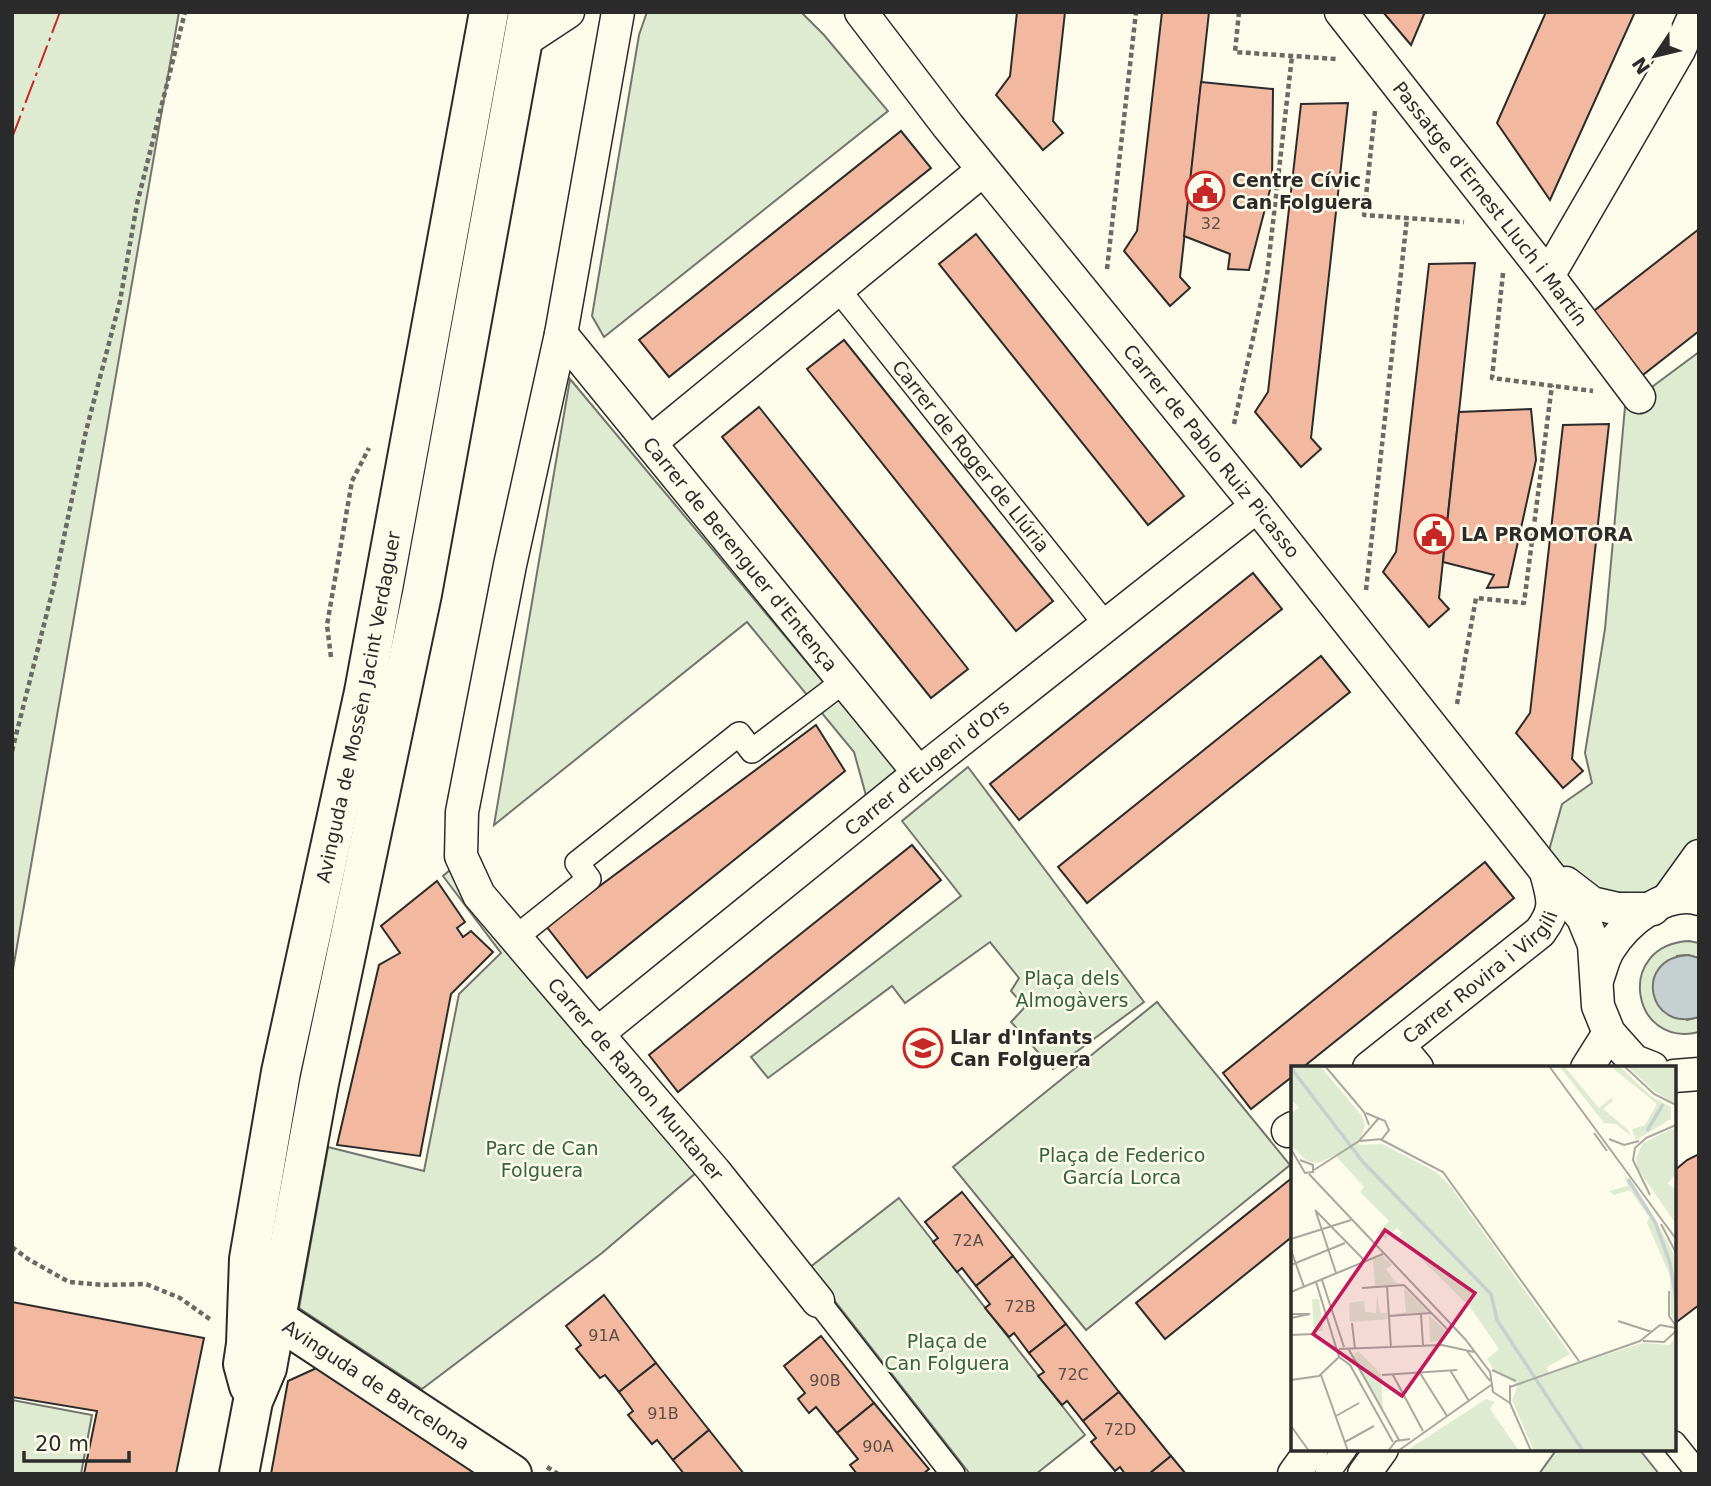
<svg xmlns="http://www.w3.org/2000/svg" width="1711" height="1486" viewBox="0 0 1711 1486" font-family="'DejaVu Sans',sans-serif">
<rect width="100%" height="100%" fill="#fdfbea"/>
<!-- green -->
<g fill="#deebd1" stroke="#74746e" stroke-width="2">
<polygon points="12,12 179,12 12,975"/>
<polygon points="647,12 801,12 824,35 888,111 604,337 592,316 639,35"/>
<polygon points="1699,352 1699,842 1665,894 1595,892 1548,854 1562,804 1592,783 1585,753 1605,629 1625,407"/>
<polygon points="570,379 897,770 867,799 854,752 747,622 494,825"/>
<polygon points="968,767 1144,1002 1053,1069 1011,1022 1025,1007 1011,991 1019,978 990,942 905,1003 892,986 768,1078 751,1057 961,896 902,821"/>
<polygon points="450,870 697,1172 602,1253 422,1389 299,1308 328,1147 424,1171 459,994 501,953 443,876"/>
<path d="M1689 941 1699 943V958L1688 955 1677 956 1687 1020 1699 1017V1032C1631 1049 1614 945 1689 941Z"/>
<polygon points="1157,1002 1290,1165 1086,1330 953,1167"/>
<polygon points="899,1198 1085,1435 1036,1474 970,1474 809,1268"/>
<polygon points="12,1400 92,1415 81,1474 12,1474"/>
<polygon points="1557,1449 1639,1449 1659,1474 1539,1474"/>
</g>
<!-- water -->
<path fill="#c7d0d0" stroke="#74746e" stroke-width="2" d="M1688 955 1699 958V1017C1647 1033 1633 958 1688 955Z"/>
<!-- building -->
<g fill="#f2b8a0" stroke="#2b2b2b" stroke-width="2">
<polygon points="1017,12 1065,12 1053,121 1063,133 1043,150 996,95 1010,76"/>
<polygon points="1162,12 1209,12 1180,277 1190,288 1170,306 1124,251 1137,231"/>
<polygon points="1383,12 1425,12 1411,45"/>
<polygon points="1546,12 1635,12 1550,200 1497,123"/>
<polygon points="1201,82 1273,89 1272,182 1249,270 1228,269 1230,254 1184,236"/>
<polygon points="1348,103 1311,438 1321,449 1301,467 1255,412 1268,392 1301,104"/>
<polygon points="901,131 931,168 669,377 639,340"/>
<polygon points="1699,229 1699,331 1630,385 1581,321"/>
<polygon points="976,234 1184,496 1148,525 939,264"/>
<polygon points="1475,263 1439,598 1449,609 1429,627 1383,572 1396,552 1429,264"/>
<polygon points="844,340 1053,601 1016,631 807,369"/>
<polygon points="759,407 968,669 931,698 722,437"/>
<polygon points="1531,409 1536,460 1508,587 1487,588 1494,575 1443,562 1459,412"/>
<polygon points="1609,424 1572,759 1583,771 1563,788 1516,733 1530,713 1563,425"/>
<polygon points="1253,573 1282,609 1019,820 990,784"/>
<polygon points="1321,656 1350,692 1087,903 1058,867"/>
<polygon points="816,725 845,771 587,978 546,926"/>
<polygon points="912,845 941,880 678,1092 649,1055"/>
<polygon points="1485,862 1514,898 1302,1068 1293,1068 1293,1076 1251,1109 1223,1073"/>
<polygon points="437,881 465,922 457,928 463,937 471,931 493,952 451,994 420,1156 337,1145 379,965 400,953 381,926"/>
<polygon points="1699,1154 1699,1305 1674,1324 1674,1171 1687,1160"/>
<polygon points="1293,1177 1293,1236 1165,1339 1136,1303"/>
<polygon points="962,1192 1013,1256 976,1286 962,1268 957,1272 933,1242 938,1238 925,1222"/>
<polygon points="1013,1256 1066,1324 1029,1353 1014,1333 1009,1337 985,1308 990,1304 976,1286"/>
<polygon points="604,1295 656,1363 619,1392 605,1375 600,1378 576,1349 581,1345 566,1326"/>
<polygon points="12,1302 204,1338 176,1474 84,1474 97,1411 12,1397"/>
<polygon points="1066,1324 1119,1392 1083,1421 1067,1401 1062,1405 1038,1376 1044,1372 1029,1353"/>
<polygon points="821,1336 874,1403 837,1433 816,1407 809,1413 798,1399 805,1393 784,1366"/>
<polygon points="656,1363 709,1430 673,1460 657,1440 652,1444 628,1415 633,1411 619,1392"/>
<polygon points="321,1366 482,1474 271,1474 288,1381"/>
<polygon points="1119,1392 1171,1456 1149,1474 1125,1474 1120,1467 1115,1471 1091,1442 1096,1438 1083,1421"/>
<polygon points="874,1403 929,1469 923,1474 857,1474 850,1465 858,1459 837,1433"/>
<polygon points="709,1430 744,1474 684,1474 673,1460"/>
<polygon points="1171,1456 1186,1474 1149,1474"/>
</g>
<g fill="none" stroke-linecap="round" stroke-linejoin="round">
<defs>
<g id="pedestrian">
<path id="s1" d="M837 288 1106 625"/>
<polyline points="515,938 589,879 577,863 739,734 752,751 844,681"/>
<polyline points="818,1301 953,1474"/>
<polyline points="1674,1443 1699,1474"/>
<polyline points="1327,1474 1345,1449"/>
</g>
<g id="minor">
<path id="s2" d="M618 12 561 334 510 565 462 812 461 856 479 895 715 1172 818 1301"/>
<path id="s3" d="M861 12 948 126 1257 506 1583 918 1594 945 1598 1006 1609 1033 1634 1061 1652 1068"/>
<path id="s4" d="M1341 12 1548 276 1639 397"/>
<polyline points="521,43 568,12"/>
<polyline points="1548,276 1679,50 1696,12"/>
<path id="s5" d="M561 334 919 773"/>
<polyline points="650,443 983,170"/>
<polyline points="1566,883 1592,903 1618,909 1653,909"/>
<polyline points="1668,899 1699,856"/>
<path d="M1597 980C1601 970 1603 958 1609 949 1626 922 1665 889 1699 899"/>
<path id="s6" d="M597 1034 919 773 1257 506"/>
<polyline points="1398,1045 1417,1068"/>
<path id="s7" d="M1369 1068 1540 932C1558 908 1553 899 1546 872"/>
<polyline points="1587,1068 1609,1033"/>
<polyline points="1674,1076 1699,1074"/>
<polyline points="1288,1131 1293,1128"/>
<polyline points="1294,1474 1312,1449"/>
<polyline points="1364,1474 1382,1449"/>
</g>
<g id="tertiary">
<path id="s8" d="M277 1319 512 1474"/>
</g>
<g id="secondary">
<path id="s9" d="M249 1386 243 1364 246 1344 249 1259 281 1072 364 692 489 12"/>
<polyline points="239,1474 253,1401 267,1368 319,1083 422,594 528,12"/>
</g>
</defs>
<!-- pedestrian casing -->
<use href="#pedestrian" stroke="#2b2b2b" stroke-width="26"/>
<!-- minor casing -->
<use href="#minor" stroke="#2b2b2b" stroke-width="35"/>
<!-- tertiary casing -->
<use href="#tertiary" stroke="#2b2b2b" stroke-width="42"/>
<!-- secondary casing -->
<use href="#secondary" stroke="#2b2b2b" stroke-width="42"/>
<!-- path -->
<g stroke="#6a6964" stroke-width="4.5" stroke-dasharray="5 3.5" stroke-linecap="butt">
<polyline points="1239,12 1235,52 1336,59"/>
<polyline points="1375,111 1364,215 1464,222"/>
<polyline points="1107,269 1136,12"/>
<polyline points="1503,273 1492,378 1593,391"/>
<polyline points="1234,424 1267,275 1292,56"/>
<polyline points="1366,590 1407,218"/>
<polyline points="331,657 327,625 352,481 369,448"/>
<polyline points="1457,704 1476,598 1524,603 1552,385"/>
<polyline points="12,751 54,585 86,431 120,301 137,204 185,12"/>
<polyline points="12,1247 28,1259 69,1282 103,1285 146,1284 180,1298 211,1320"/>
<polyline points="547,1467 558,1474"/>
</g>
<!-- pedestrian -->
<use href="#pedestrian" stroke="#fdfbea" stroke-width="23"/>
<!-- minor -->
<use href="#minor" stroke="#fdfbea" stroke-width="32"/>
<!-- tertiary -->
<use href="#tertiary" stroke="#fdfbea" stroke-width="38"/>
<!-- secondary -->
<use href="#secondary" stroke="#fdfbea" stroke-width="38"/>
<!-- power -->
<polyline stroke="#c62828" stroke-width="2" stroke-dasharray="24 5 3.5 5" stroke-linecap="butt" points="12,138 60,12"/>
</g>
<!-- icons -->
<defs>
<symbol id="civic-ring" viewBox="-11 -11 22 22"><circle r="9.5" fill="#fdfbea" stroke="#c62828" stroke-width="1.5"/><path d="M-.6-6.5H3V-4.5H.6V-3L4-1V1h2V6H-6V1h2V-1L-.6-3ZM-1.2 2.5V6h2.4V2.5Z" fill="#c62828"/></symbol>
<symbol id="school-ring" viewBox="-11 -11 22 22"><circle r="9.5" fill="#fdfbea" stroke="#c62828" stroke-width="1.5"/><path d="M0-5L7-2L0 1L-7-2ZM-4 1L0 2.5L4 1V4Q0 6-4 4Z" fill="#c62828"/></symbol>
</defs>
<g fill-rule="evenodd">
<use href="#civic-ring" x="1183" y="169" width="44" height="44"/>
<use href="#civic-ring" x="1412" y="512" width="44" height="44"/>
<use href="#school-ring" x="901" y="1026" width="44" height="44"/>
</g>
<g text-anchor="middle" stroke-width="5" stroke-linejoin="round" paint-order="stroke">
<!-- number labels -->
<g font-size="16" fill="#5d4e48">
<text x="1211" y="229">32</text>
<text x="968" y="1246">72A</text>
<text x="1020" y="1312">72B</text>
<text x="604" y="1341">91A</text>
<text x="1073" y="1380">72C</text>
<text x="825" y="1386">90B</text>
<text x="663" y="1419">91B</text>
<text x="1120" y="1435">72D</text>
<text x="878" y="1452">90A</text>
</g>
<!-- poi labels -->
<g font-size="19" font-weight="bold" fill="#2b2b2b" stroke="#fdfbea" text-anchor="start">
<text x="1232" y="187">Centre Cívic<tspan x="1232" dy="22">Can Folguera</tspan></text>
<text x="1461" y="541">LA PROMOTORA</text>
<text x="950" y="1044">Llar d'Infants<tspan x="950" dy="22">Can Folguera</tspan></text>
</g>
<!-- street labels -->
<g font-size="19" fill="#2b2b2b" stroke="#fdfbea">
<text dy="7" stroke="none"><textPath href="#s4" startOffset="243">Passatge d'Ernest Lluch i Martín</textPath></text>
<text dy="7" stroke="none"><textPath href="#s3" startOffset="562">Carrer de Pablo Ruiz Picasso</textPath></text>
<text dy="7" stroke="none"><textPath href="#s1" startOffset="215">Carrer de Roger de Llúria</textPath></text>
<text dy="7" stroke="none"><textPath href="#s5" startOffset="284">Carrer de Berenguer d'Entença</textPath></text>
<text dy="7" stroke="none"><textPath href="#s9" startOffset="691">Avinguda de Mossèn Jacint Verdaguer</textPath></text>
<text dy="7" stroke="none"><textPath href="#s6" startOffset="424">Carrer d'Eugeni d'Ors</textPath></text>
<text dy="7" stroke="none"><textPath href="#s7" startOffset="144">Carrer Rovira i Virgili</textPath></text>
<text dy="7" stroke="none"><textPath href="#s2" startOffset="1144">Carrer de Ramon Muntaner</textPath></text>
<text dy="7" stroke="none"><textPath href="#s8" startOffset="119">Avinguda de Barcelona</textPath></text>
</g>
<!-- park labels -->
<g font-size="19" fill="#34623c" stroke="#fdfbea">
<text x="1072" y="985">Plaça dels<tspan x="1072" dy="22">Almogàvers</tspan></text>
<text x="542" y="1155">Parc de Can<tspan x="542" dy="22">Folguera</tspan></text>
<text x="1122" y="1162">Plaça de Federico<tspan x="1122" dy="22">García Lorca</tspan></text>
<text x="947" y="1348">Plaça de<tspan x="947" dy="22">Can Folguera</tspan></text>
</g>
</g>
<!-- overview -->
<g transform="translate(1291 1066)">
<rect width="385" height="385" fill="#fdfbea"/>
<path d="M0 0H29L71 50 74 60 67 79 91 78 145 106 160 121 279 288 256 301 257 307 352 277 379 279 385 270V385H243L221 334 227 319 203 304 196 293 208 283 179 241 108 171 111 167 106 162 94 173 87 166 98 155 69 126 73 121 44 89 27 97 16 95 0 80V47L8 42 0 33ZM268 0H273L308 42 320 32 322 35 312 43 336 63 341 71 325 58 313 57ZM319 0H328L361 31 380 41V53L345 74 341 63 354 59 366 38ZM336 0H385V38L363 25ZM385 61V106L377 118 385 123V158L347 103 345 92 352 77ZM333 108 362 149 385 193V257L380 249 379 210 356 157 358 151 339 124 323 129 318 125 337 120ZM92 190 101 199 95 203 105 217 112 218 84 220 82 194ZM113 222 137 246 99 249 115 246ZM86 228 89 247H96L97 253 59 256 58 237 73 235 74 246 85 247ZM21 233H28L32 265H23ZM138 249 156 266 153 274 139 276ZM67 285 90 308 92 345 60 292ZM195 333 204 336 199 343 228 385H115Z" fill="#deebd1"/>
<path fill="none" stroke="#c7d0d0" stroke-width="3.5" d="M0 2 72 96 200 228 206 254 292 385M356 65 372 38M337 113 364 156 379 197 385 233"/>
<path fill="none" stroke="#a9a89e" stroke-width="2" d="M34 0 73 46 78 59M258 0 385 173M333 0 363 28 385 39M303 67 316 85M355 72 385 59M355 72 344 82 342 94 359 129M89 73 152 106 288 295M318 73 333 79 348 75M69 75 91 73 98 64 94 55 75 47M0 83 14 107 22 106V99L9 94M23 104 68 75 87 53M18 108 174 273 199 306 202 326 219 337M24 144 74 195M25 146 45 207M370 158 385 187M0 173 60 154M0 184 13 221M0 199 54 177M31 214 53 281M25 216 48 291M96 220 100 282M71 222 113 219 159 266M378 225V250L385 260M0 226 92 188M0 248H19L0 252M130 248 132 279M98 250 140 247M327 255 361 266M61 257 64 283M0 269 22 268M352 275 373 276 385 265M57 282 108 374M48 283 151 279 183 286M176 285 199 315M48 291 59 299 102 376M159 304 178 335M201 304 225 315M129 307 156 350M30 309 57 385M91 309 166 304M102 309 132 365M0 314 28 310 48 291M219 319V337L240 385M219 321 349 275 369 259 385 262M45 350 68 337M0 360 18 385M54 376 83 360M97 385 105 375 119 373M107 385 200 319"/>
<path fill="#c2185b" fill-opacity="0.15" stroke="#c2185b" stroke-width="3.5" d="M94 164 184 227 111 330 22 268Z"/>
<rect width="385" height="385" fill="none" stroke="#2b2b2b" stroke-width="3.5"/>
</g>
<!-- border -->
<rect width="1711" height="1486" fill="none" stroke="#2b2b2b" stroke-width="28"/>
<!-- north arrow -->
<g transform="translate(1655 56) rotate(235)" stroke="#fdfbea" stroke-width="5" paint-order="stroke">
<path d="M0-5L12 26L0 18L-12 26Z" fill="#2b2b2b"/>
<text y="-10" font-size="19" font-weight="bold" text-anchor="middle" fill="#2b2b2b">N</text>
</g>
<!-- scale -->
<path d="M24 1451v10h105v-10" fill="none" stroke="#2b2b2b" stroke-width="3.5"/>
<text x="35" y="1451" font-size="21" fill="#2b2b2b" stroke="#fdfbea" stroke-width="5" paint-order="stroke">20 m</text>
</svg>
